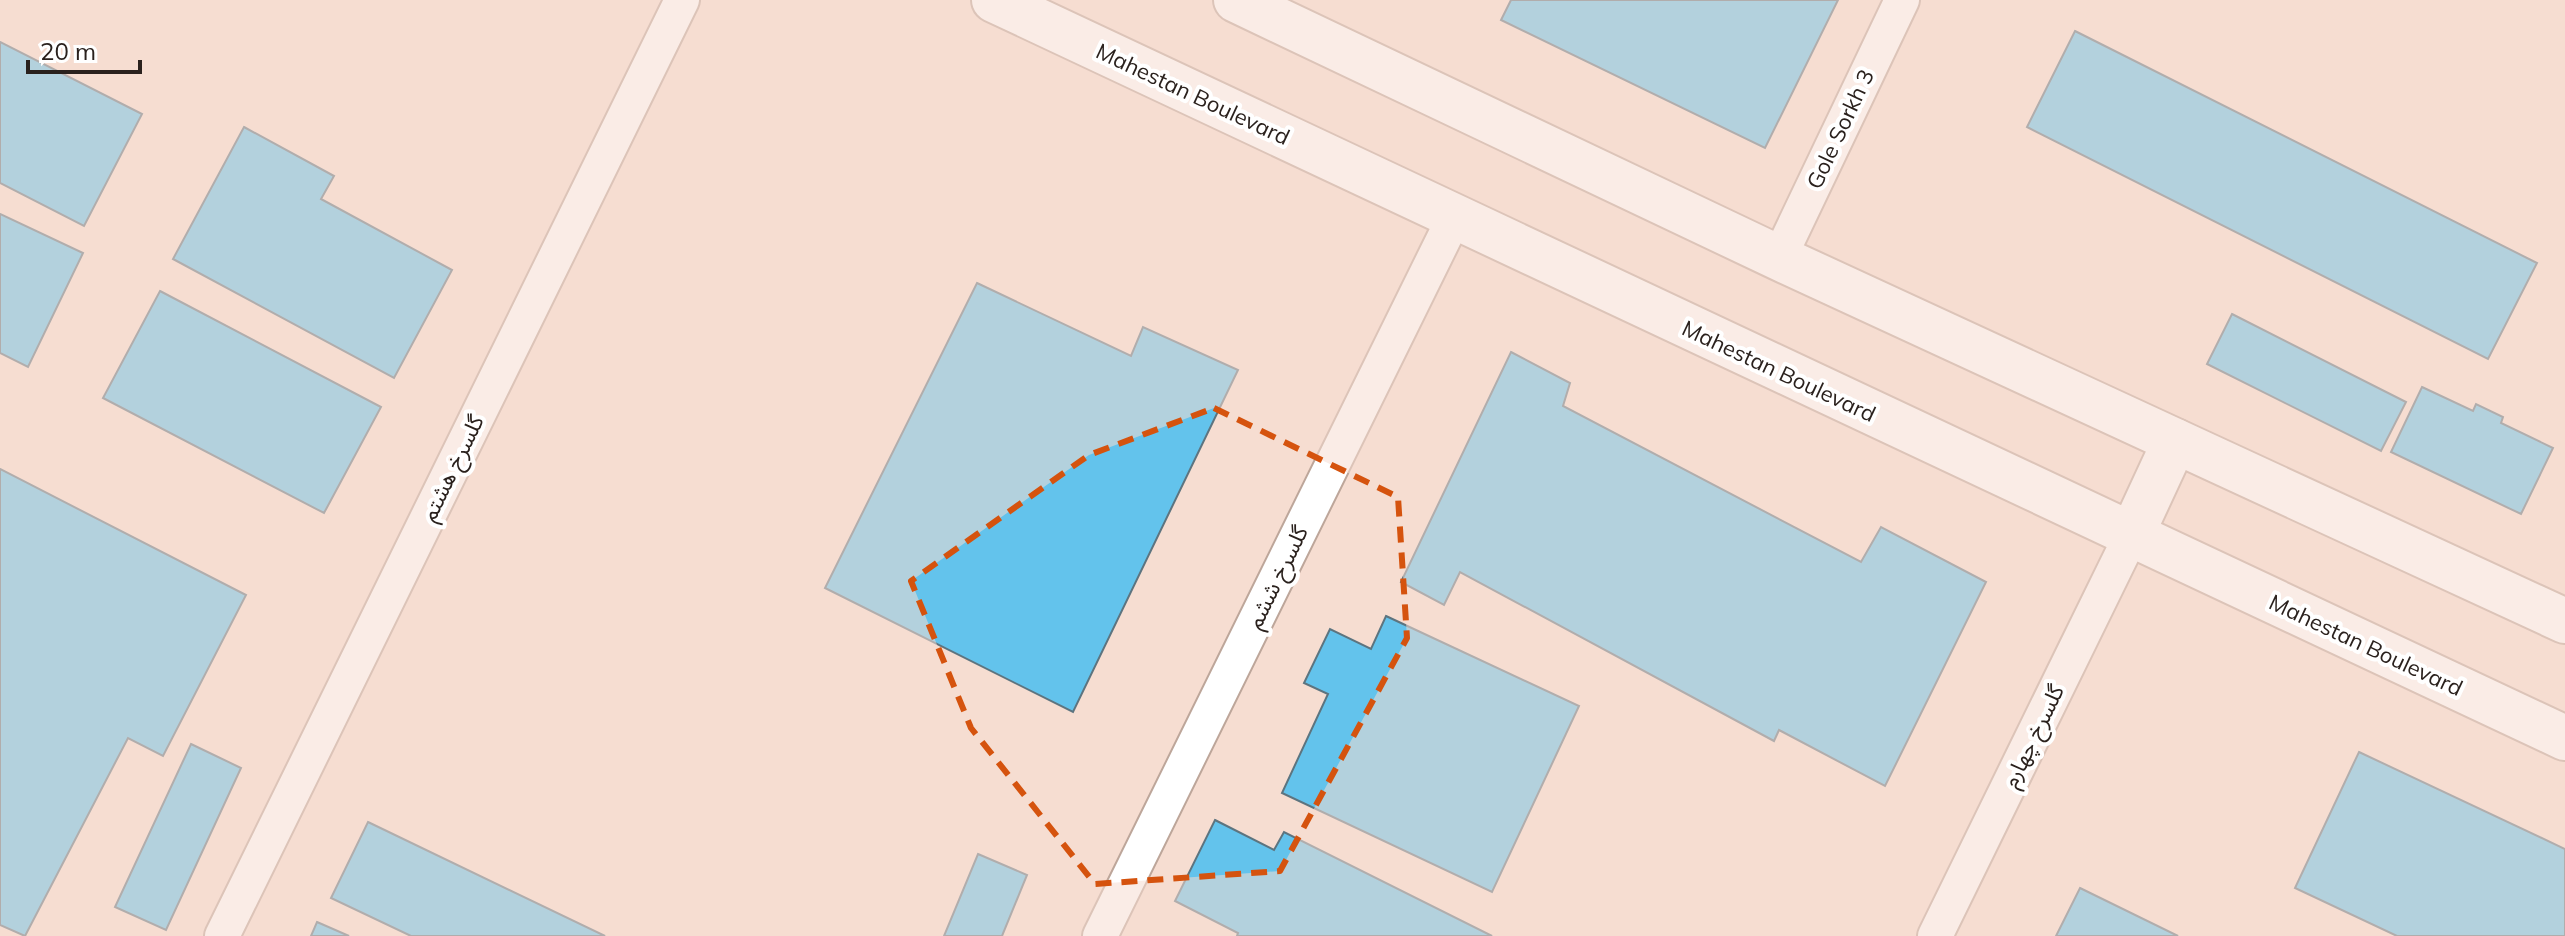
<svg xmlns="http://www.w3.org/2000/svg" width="2565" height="936" viewBox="0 0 2565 936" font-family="Mulish,'Noto Sans Arabic',sans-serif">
<rect width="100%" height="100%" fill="#f6ddd1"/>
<!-- building -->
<g fill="#63c3ec" stroke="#5d747f" stroke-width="2">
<polygon points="1511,0 1838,0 1765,148 1501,20"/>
<polygon points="2075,31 2537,263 2488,359 2027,127"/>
<polygon points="0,42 142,114 84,226 0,183"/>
<polygon points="244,127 334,176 321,199 452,270 394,378 173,259"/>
<polygon points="0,214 83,253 28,367 0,353"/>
<polygon points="977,283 1131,356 1143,327 1238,370 1073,712 825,588"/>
<polygon points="160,291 381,407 324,513 103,398"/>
<polygon points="2232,314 2406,402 2381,451 2207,364"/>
<polygon points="1511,352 1570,383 1563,406 1861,562 1881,527 1986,582 1885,786 1779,730 1774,741 1460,572 1444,605 1401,582"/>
<polygon points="2422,387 2473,411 2476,404 2503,417 2501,423 2553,448 2521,514 2391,452"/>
<polygon points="0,469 246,595 163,756 128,738 25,936 0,925"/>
<polygon points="1386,616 1579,706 1492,892 1282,793 1328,694 1304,683 1330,629 1371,649"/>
<polygon points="191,744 241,768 166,930 115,907"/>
<polygon points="2359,752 2565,849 2565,936 2397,936 2295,888"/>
<polygon points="1215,820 1274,850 1284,832 1492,936 1237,936 1238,933 1175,901"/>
<polygon points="368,822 605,936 411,936 331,898"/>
<polygon points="978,854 1027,875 1002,936 944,936"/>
<polygon points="2080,888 2178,936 2056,936"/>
<polygon points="317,922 349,936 311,936"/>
</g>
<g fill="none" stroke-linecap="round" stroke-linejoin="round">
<defs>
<g id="street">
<polyline points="1779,258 1902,0"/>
<polyline points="222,936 682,0"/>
<polyline points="1100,936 1454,218"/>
<polyline points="1935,936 2131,536"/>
</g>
<g id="secondary">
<polyline points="994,0 2565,738"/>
<polyline points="1236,0 1779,258 2565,621"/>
<polyline points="2131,536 2175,441"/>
</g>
</defs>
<!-- street casing -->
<use href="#street" stroke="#bda69a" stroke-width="38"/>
<!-- secondary casing -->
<use href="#secondary" stroke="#bda69a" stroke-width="48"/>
<!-- street -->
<use href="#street" stroke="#fff" stroke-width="34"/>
<!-- secondary -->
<use href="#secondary" stroke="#fff" stroke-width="44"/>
</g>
<!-- marked area -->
<path d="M0 0H2565V936H0ZM1214 408 1398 497 1407 638 1280 871 1095 884 971 728 911 581 1089 455Z" fill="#f6ddd1" fill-opacity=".55" fill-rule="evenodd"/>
<path fill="none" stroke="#d5530e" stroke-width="6" stroke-dasharray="16 10" stroke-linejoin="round" d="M1214 408 1398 497 1407 638 1280 871 1095 884 971 728 911 581 1089 455Z"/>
<g text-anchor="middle" stroke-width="8" stroke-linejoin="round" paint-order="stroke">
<!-- street labels -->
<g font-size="22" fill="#2a211d" stroke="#fff">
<text transform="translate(1193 94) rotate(25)" y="8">Mahestan Boulevard</text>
<text transform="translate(1840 129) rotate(-65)" y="8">Gole Sorkh 3</text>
<text transform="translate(1779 371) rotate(25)" y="8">Mahestan Boulevard</text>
<text transform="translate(452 468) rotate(-64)" y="8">گلسرخ هشتم</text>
<text transform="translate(1277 577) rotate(-64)" y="8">گلسرخ ششم</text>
<text transform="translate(2366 645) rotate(25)" y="8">Mahestan Boulevard</text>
<text transform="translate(2033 736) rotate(-64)" y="8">گلسرخ چهارم</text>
</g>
</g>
<!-- scale -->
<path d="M28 60v12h112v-12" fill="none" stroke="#2a211d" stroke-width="4"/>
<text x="40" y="60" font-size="24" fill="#2a211d" stroke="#ffffff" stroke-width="6" paint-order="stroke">20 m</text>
</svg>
